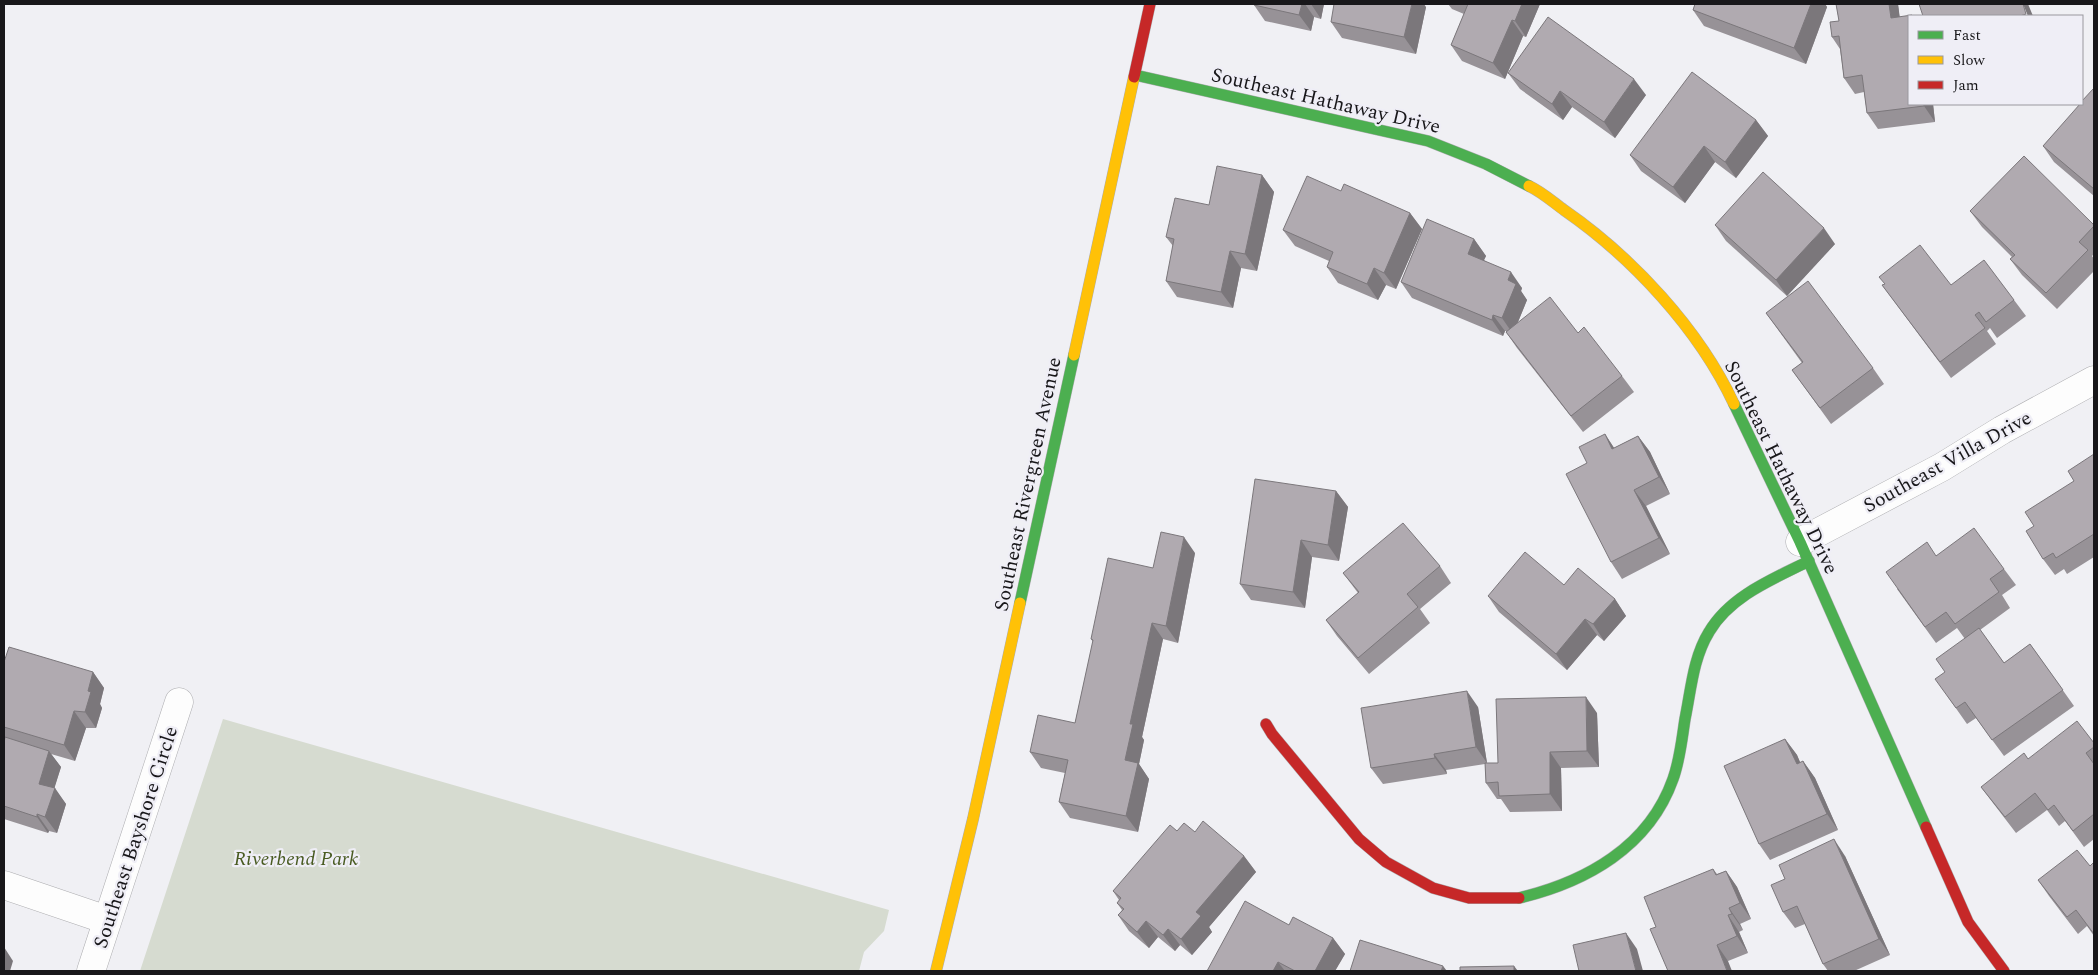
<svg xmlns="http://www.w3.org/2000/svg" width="2098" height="975" viewBox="0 0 2098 975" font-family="Spectral,serif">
<rect width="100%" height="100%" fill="#f0f0f4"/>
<!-- green -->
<polygon fill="#d6dbd0" points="223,719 889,910 884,931 864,952 859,971 140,971"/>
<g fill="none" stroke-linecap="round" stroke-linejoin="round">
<defs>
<g id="street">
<polyline points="1800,542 1942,467 2002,430 2094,380"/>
<polyline points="4,885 107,920"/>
<polyline points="91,971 179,702"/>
</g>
<g id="fast">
<polyline points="1135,75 1428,141 1486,164 1529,186"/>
<polyline points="1734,404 1800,542 1926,827"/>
<polyline points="1020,603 1074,355"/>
<path d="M1519 898C1586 882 1649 847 1673 779 1680 760 1682 738 1685 719 1691 690 1693 658 1709 632 1730 596 1773 579 1809 561"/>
</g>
<g id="slow">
<path d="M1529 186C1542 192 1553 202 1564 210 1632 257 1699 329 1734 404"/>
<polyline points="1074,355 1134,77"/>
<polyline points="936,971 973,819 1020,603"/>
</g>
<g id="jam">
<polyline points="1134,77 1150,4"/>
<polyline points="1266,724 1272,734 1359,839 1386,862 1433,888 1469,898 1519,898"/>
<polyline points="1926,827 1968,922 2004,971"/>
</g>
</defs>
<!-- street casing -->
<use href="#street" stroke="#adadb0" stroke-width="29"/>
<!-- fast casing -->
<use href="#fast" stroke="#adadb0" stroke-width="12"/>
<!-- slow casing -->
<use href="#slow" stroke="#adadb0" stroke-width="12"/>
<!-- jam casing -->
<use href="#jam" stroke="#adadb0" stroke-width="12"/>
<!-- street -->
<use href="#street" stroke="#fdfdfd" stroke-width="28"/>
<!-- fast -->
<use href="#fast" stroke="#4caf50" stroke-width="11"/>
<!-- slow -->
<use href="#slow" stroke="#ffc107" stroke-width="11"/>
<!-- jam -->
<use href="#jam" stroke="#c62828" stroke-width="11"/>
</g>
<!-- wall -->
<g fill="#979297">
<polygon points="1254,4 1324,4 1321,19 1314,17 1311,31 1265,21 1254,5"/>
<polygon points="1448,4 1540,4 1526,37 1523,36 1505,79 1462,61 1451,45 1464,14 1452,9"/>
<polygon points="1695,4 1825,4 1827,7 1806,64 1704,26 1693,10"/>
<polygon points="1836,4 1898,4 1909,104 1933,104 1935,122 1878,129 1867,113 1864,92 1855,94 1844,78 1840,49 1832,37 1839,21"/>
<polygon points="1426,7 1416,54 1342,38 1331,22"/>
<polygon points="1508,73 1646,95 1615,138 1572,107 1563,120 1520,89"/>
<polygon points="2094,90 2094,196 2054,162 2043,146"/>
<polygon points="1756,120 1768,136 1736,178 1715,162 1685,203 1641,171 1630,155"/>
<polygon points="1262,175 1274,192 1257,271 1241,268 1233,308 1177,297 1166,281 1173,246 1166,237 1209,205"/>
<polygon points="1341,191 1410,213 1422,229 1396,289 1386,285 1378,300 1338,283 1327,267 1329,261 1295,246 1283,230"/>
<polygon points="1970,211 2094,225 2094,254 2092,256 2094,259 2094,271 2057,309 2022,275 2010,259 2012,257 1982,227"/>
<polygon points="1715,225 1835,244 1787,296 1726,241"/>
<polygon points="1474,239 1486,256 1484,260 1522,288 1521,291 1527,300 1518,322 1578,333 1622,376 1634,392 1583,432 1517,348 1506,332 1506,331 1505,331 1503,336 1412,298 1401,282"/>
<polygon points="1882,285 2014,300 2026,316 1997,338 1990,328 1987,331 1996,344 1951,378"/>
<polygon points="1766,313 1873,368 1884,384 1831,424 1792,370 1802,363"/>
<polygon points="1605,434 1614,448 1638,436 1650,452 1670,494 1646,506 1670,554 1622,579 1611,562 1587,463"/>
<polygon points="2094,454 2094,557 2067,574 2064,569 2055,575 2043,559 2034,526 2074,481"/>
<polygon points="1336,491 1348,507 1339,561 1312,557 1305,608 1251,600 1240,584"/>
<polygon points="1195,553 1178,643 1163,639 1142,737 1144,740 1139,764 1149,779 1138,832 1070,818 1059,802 1065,773 1041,768 1030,752 1075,723 1093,642 1091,639 1153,568"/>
<polygon points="1937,555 2004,569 2016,585 2002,595 2010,608 1980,630 2004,663 2030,644 2074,706 2004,756 1976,718 1967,724 1948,697 1945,672 1965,639 1957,628 1936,643 1897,589"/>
<polygon points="1440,566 1451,583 1420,609 1430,623 1369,674 1337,636 1326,620 1358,593 1343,573"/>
<polygon points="1564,585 1615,599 1626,616 1604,641 1597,635 1567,670 1499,612 1488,596"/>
<polygon points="4,662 93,672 104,688 100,704 102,708 96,728 86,728 75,761 51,754 61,767 54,788 66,804 57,833 49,831 48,833 4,819"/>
<polygon points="1478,707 1487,763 1498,763 1597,713 1599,767 1561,768 1562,811 1510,812 1501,799 1497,799 1486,783 1485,764 1446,770 1447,774 1383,784 1371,768"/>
<polygon points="1785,739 1797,755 1800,763 1803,761 1815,778 1838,830 1770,860 1759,844"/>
<polygon points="2094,743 2094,839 2084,847 2065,821 2059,826 2047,810 2016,833 1993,803 1981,787 2028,759"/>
<polygon points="1177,831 1195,832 1244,856 1256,872 1209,927 1212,932 1192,955 1180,945 1175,951 1158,937 1149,948 1129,931 1118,915 1122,910 1117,903 1119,900 1113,891"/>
<polygon points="1845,856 1890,955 1854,971 1828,971 1823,964 1805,924 1795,928 1783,912"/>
<polygon points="2094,862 2094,936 2087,926 2078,934 2049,896 2038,880 2090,866"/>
<polygon points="1713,869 1717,874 1726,871 1737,887 1751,919 1740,924 1743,930 1739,932 1748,953 1728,961 1656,927"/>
<polygon points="1289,925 1333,938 1345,954 1335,971 1207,971"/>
</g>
<!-- shaded-wall -->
<g fill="#7b777b">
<polygon points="1302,4 1305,4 1314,17 1311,31 1299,15"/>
<polygon points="1311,4 1324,4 1321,19"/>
<polygon points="1412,4 1424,4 1426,7 1416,54 1404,37"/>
<polygon points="1522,4 1540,4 1526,37 1515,21"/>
<polygon points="1811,4 1825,4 1827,7 1806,64 1794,48"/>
<polygon points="1889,4 1898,4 1902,34 1891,18"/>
<polygon points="2023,4 2028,4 2033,16 2028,16"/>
<polygon points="1512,20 1523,36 1505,79 1493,63"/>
<polygon points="1634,79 1646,95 1615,138 1604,122"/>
<polygon points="1560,91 1572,107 1563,120 1552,104"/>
<polygon points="1924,104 1933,104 1935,122 1924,106"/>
<polygon points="1756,120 1768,136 1736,178 1725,162"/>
<polygon points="1704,146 1715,162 1685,203 1673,187"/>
<polygon points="1262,175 1274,192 1257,271 1245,254"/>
<polygon points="1410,213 1422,229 1396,289 1384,273"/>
<polygon points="1824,228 1835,244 1787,296 1776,280"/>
<polygon points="1474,239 1486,256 1479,270 1468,254"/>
<polygon points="1230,251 1241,268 1233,308 1221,292"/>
<polygon points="1374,268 1386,285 1378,300 1367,284"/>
<polygon points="1511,272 1522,288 1521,291 1527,300 1513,334 1502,318 1508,280"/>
<polygon points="1493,315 1505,331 1503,336 1492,320"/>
<polygon points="1605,434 1616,451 1612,449"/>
<polygon points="1638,436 1650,452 1670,494 1659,477"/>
<polygon points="1634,490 1646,506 1670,554 1659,538"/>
<polygon points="1336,491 1348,507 1339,561 1328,545"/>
<polygon points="1184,537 1195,553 1178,643 1166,626"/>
<polygon points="1301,540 1312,557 1305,608 1293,592"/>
<polygon points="1615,599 1626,616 1604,641 1593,624"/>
<polygon points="1585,619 1597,635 1567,670 1556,654"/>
<polygon points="1152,623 1163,639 1142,737 1144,740 1139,764 1149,779 1138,832 1126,816 1125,760 1130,724"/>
<polygon points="93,672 104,688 100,704 102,708 96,728 85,712 88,691"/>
<polygon points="1467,691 1478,707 1487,763 1476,747"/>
<polygon points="1586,697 1597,713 1599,767 1587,751"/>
<polygon points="74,711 86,728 75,761 64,745"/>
<polygon points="1785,739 1797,755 1808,780 1797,764"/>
<polygon points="49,751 61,767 52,796 55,788 66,804 57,833 45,817 39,784"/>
<polygon points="1550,752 1561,768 1562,811 1550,794"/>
<polygon points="1434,754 1446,770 1447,774 1435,758"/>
<polygon points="1803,761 1815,778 1838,830 1827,814"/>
<polygon points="37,814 49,831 48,833 37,817"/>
<polygon points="1834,839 1845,856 1890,955 1879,939"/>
<polygon points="1244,856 1256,872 1209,927 1212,932 1192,955 1181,939 1196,912"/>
<polygon points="1726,871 1737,887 1751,919 1740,903"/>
<polygon points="1729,908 1740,924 1743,930 1732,914"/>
<polygon points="1728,915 1739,932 1748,953 1737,936"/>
<polygon points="1146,921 1158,937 1149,948 1137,932"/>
<polygon points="1168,929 1180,945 1175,951 1163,935"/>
<polygon points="1626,933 1637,949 1643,971 1636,971"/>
<polygon points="1333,938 1345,954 1335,971 1315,971"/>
<polygon points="1717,945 1728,961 1732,971 1727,971"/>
<polygon points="4,947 13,961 10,971 4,971"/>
<polygon points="1278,962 1285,971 1273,971"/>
<polygon points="1443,966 1447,971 1441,971"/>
<polygon points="1514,966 1518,971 1514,971"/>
</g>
<!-- building -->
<g fill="#b0aab0" stroke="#7b777b">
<polygon points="1254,4 1302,4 1299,15 1254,5"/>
<polygon points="1334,4 1412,4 1404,37 1331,22"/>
<polygon points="1467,4 1522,4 1515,21 1512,20 1493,63 1451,45 1468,4"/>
<polygon points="1695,4 1811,4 1794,48 1693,10"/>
<polygon points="1836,4 1889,4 1891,18 1912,15 1912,16 1909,16 1909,104 1924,104 1924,106 1867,113 1862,75 1844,78 1839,36 1832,37 1830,22 1839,21"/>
<polygon points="1919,4 2023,4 2026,14 2020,16 1923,16"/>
<polygon points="1548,17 1634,79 1604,122 1560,91 1552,104 1508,73"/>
<polygon points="1692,72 1756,120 1725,162 1704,146 1673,187 1630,155"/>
<polygon points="2093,89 2094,90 2094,189 2043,146 2080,104 2082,104 2082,101"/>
<polygon points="2024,156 2094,225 2094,226 2079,242 2088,250 2046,293 2010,259 2015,255 1970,211"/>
<polygon points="1217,166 1262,175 1245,254 1230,251 1221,292 1166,281 1174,239 1166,237 1175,198 1209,205"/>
<polygon points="1763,172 1824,228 1776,280 1715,225"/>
<polygon points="1307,176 1341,191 1344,184 1410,213 1384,273 1374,268 1367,284 1327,267 1333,252 1283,230"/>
<polygon points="1427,219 1474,239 1468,254 1511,272 1508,280 1516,284 1502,318 1493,315 1492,320 1401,282"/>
<polygon points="1920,245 1951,285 1984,260 2014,300 1986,322 1979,312 1975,315 1985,328 1940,362 1882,285 1885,284 1879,277"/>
<polygon points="1808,281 1873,368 1820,408 1792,370 1803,362 1766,313"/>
<polygon points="1550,297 1578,333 1584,327 1622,376 1571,416 1506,332"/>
<polygon points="1605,434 1612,449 1638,436 1659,477 1634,490 1659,538 1611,562 1566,474 1587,463 1579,447"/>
<polygon points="2094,454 2094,534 2056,558 2053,553 2043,559 2026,531 2034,526 2025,512 2074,481 2068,471"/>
<polygon points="1255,479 1336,491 1328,545 1301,540 1293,592 1240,584"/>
<polygon points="1403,523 1440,566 1407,594 1418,607 1358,658 1326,620 1359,592 1343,573"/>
<polygon points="1974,528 2004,569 1990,579 1999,592 1955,624 1946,612 1925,627 1886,572 1927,542 1936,556"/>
<polygon points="1161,532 1184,537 1166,626 1152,623 1130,724 1133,724 1125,760 1138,763 1126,816 1059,802 1068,760 1030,752 1038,715 1075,723 1093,640 1091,639 1108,558 1153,568"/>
<polygon points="1525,552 1564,585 1578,568 1615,599 1593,624 1585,619 1556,654 1488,596"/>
<polygon points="1979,628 2004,663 2030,644 2063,690 1992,740 1965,702 1956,708 1935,679 1945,672 1936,659"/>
<polygon points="9,647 93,672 88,691 91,692 85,712 74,711 64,745 4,727 4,662"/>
<polygon points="1467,691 1476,747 1434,754 1435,758 1371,768 1361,708"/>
<polygon points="1586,697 1587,751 1550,752 1550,794 1499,796 1498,782 1486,783 1485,763 1498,763 1496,699"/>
<polygon points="2077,721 2094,743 2094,747 2086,753 2094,764 2094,814 2073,831 2054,805 2048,810 2035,793 2005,817 1981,787 2024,753 2028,759"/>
<polygon points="5,737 49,751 39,784 55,788 45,817 37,814 37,817 4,806 4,743"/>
<polygon points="1785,739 1797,764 1803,761 1827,814 1759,844 1724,766"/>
<polygon points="1203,821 1244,856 1196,912 1201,916 1181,939 1168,929 1163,935 1146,921 1137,932 1118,915 1124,909 1117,903 1121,898 1113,891 1170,825 1177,831 1184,823 1195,832"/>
<polygon points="1834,839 1879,939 1823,964 1797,906 1783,912 1771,885 1785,879 1779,865"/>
<polygon points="2077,850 2090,866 2094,862 2094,934 2076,910 2067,917 2038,880"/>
<polygon points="1713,869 1716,875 1726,871 1740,903 1729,908 1732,914 1728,915 1737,936 1717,945 1727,971 1668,971 1650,929 1656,927 1644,897"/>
<polygon points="1245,901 1289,925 1293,917 1333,938 1315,971 1295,971 1278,962 1273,971 1207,971"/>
<polygon points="1626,933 1636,971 1579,971 1573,945"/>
<polygon points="1360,940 1443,966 1441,971 1350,971"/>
<polygon points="1514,966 1514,971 1460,971 1460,967"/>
</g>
<g text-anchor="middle" stroke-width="4.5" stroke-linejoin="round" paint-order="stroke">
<!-- street labels -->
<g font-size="20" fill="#18171a" stroke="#efeef6">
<text transform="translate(1326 100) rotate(13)" y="7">Southeast Hathaway Drive</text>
<text transform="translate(1947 461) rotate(-29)" y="7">Southeast Villa Drive</text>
<text transform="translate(1782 467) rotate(64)" y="7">Southeast Hathaway Drive</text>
<text transform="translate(1027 484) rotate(-78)" y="7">Southeast Rivergreen Avenue</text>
<text transform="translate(135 837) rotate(-72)" y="7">Southeast Bayshore Circle</text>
</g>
<!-- park labels -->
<g font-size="20" font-style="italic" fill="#495b22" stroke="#efeef6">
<text x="296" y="865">Riverbend Park</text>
</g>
</g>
<!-- border -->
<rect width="2098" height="975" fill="none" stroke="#18171a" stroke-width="10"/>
<!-- legend -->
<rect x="1908" y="15" width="175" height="90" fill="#efeef6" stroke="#99989e"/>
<rect x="1918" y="31" width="25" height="8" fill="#4caf50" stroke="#99989e"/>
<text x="1953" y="40" font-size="15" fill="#18171a">Fast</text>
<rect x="1918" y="56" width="25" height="8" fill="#ffc107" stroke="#99989e"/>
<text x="1953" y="65" font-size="15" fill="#18171a">Slow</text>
<rect x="1918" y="81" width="25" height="8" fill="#c62828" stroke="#99989e"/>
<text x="1953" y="90" font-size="15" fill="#18171a">Jam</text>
</svg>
